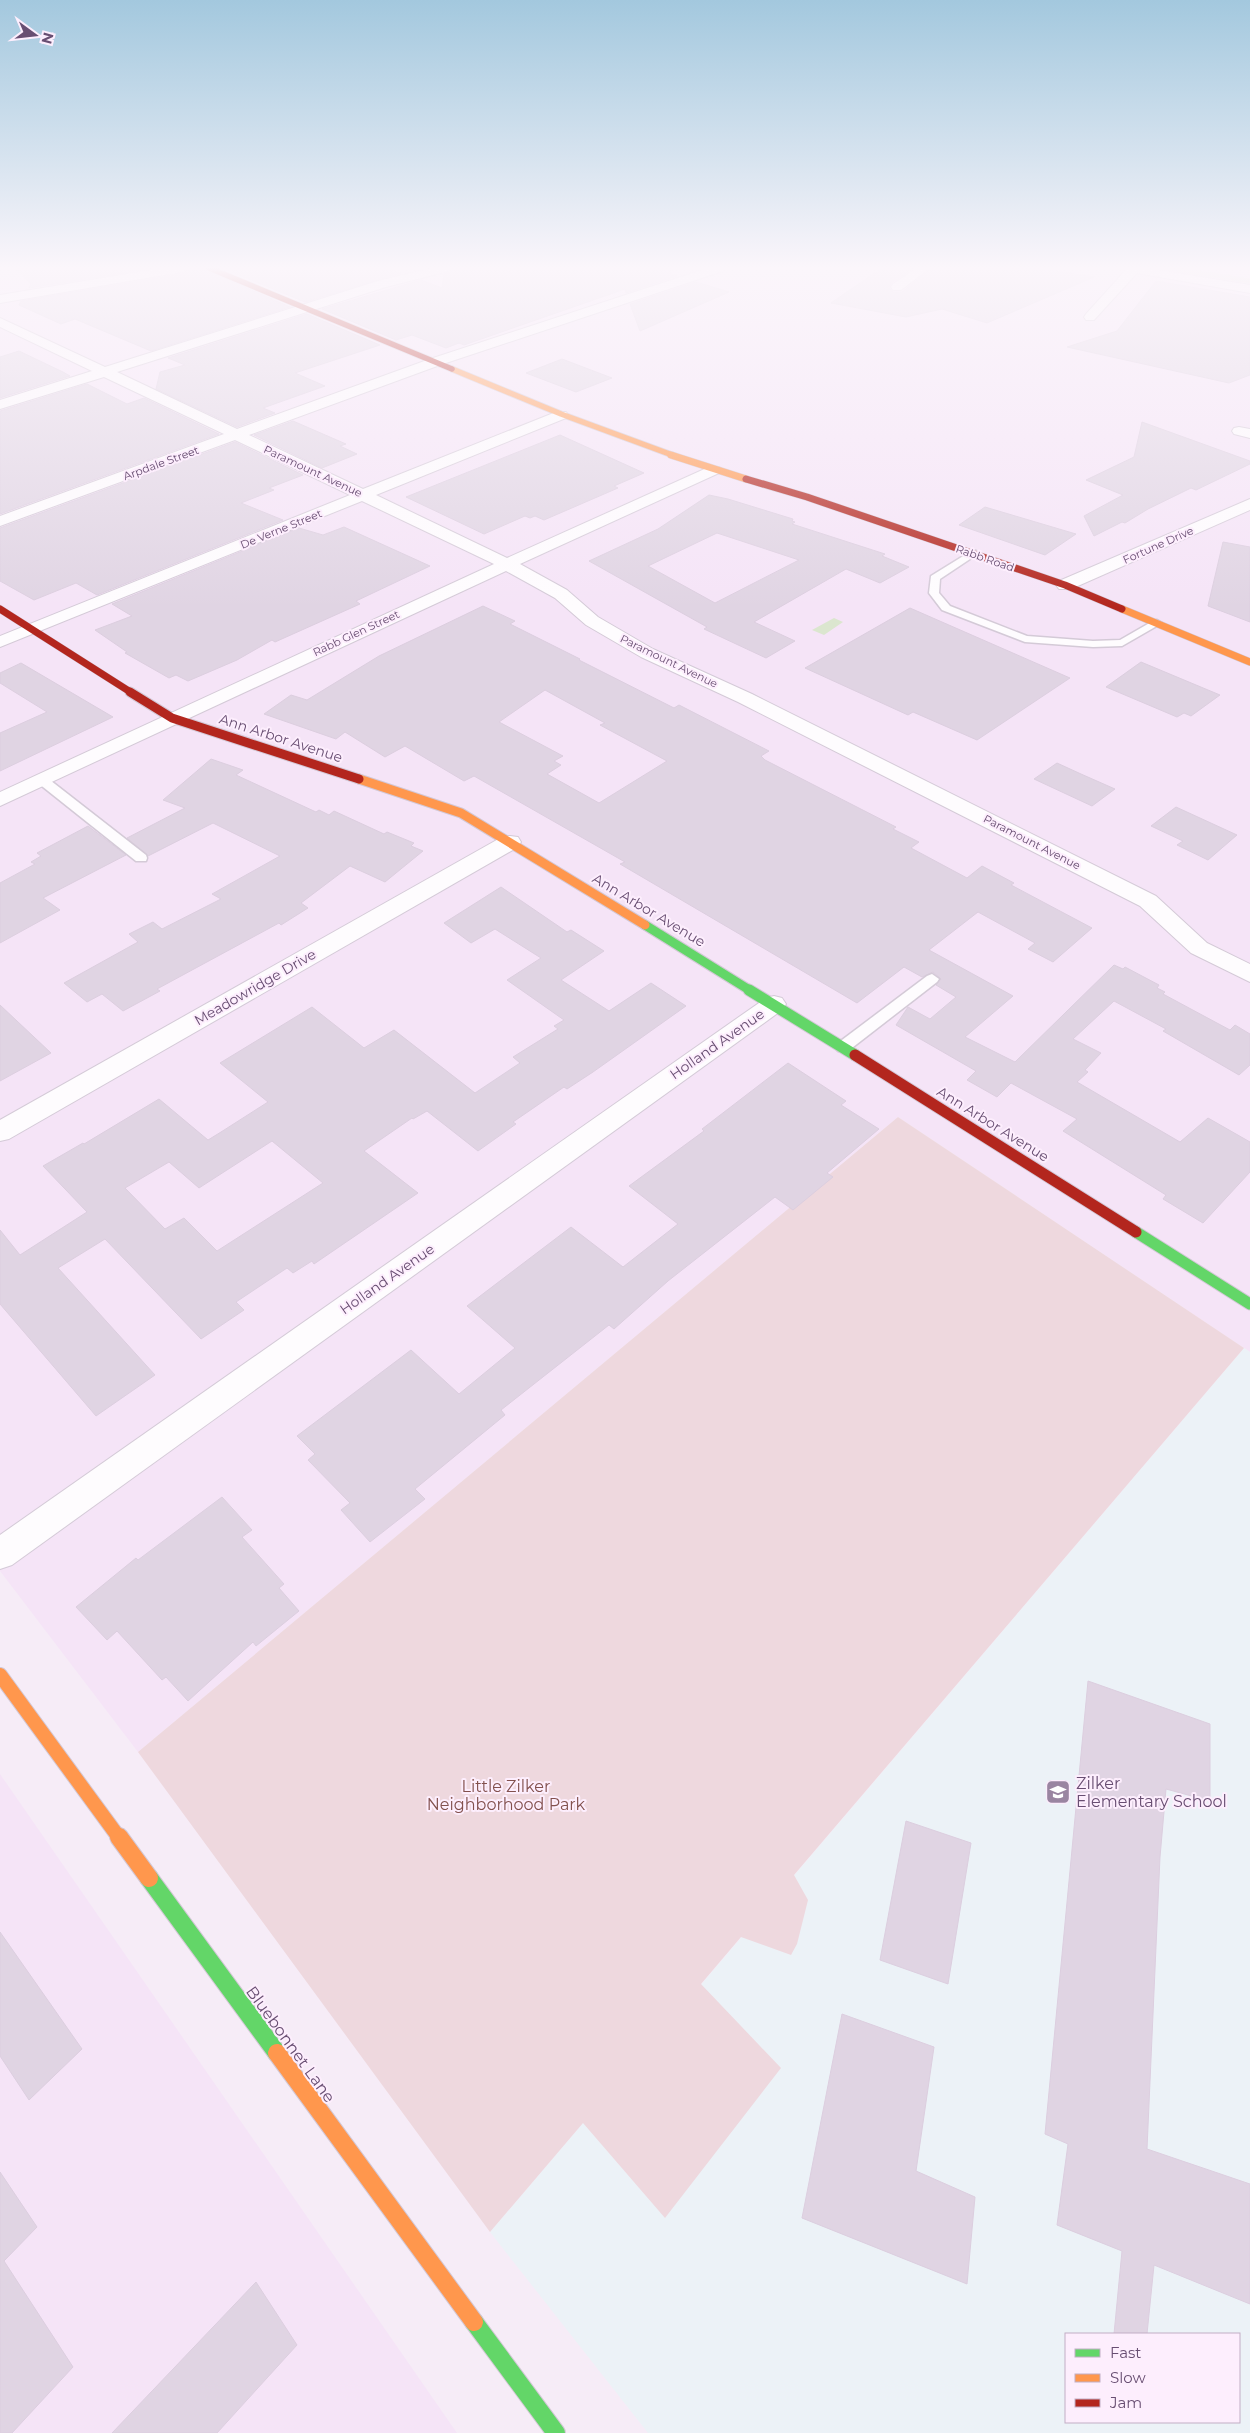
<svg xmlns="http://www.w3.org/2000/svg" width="1250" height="2433" viewBox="0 0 1250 2433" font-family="Montserrat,sans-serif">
<rect width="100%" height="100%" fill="#f6ecf7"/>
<!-- residential -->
<g fill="#f5e4f7">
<polygon points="0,268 1250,268 1250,1352 898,1117 138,1752 0,1571"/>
<polygon points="0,1774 457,2433 0,2433"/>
</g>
<!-- education -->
<path fill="#ecf2f7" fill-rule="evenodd" d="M1244 1348 1250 1352V2433H648L490 2232ZM1066 2334H1239V2422H1066Z"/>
<!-- green -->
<polygon fill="#eed8de" points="898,1117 1244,1348 794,1875 808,1900 797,1944 791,1955 741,1937 701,1984 781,2068 665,2218 583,2123 490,2232 138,1752"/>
<!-- water -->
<polygon fill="#dbe6cf" points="834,618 843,622 824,635 812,630"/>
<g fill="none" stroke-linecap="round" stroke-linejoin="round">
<!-- stream -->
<polyline stroke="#dbe6cf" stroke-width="5" points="1170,268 1250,281"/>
</g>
<!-- building -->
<g fill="#e0d4e3" stroke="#dccedf" fill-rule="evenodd">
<polygon points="16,268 154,268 29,288 31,284"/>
<polygon points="190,268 201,268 290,307 151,351 75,319 61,324 19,305 21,301 182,274"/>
<polygon points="222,268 385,268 401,273 305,302"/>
<polygon points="453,268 673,268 674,271 668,273 677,276 626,293 625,289 464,345 459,343 446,348 412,335 396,340 322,309 421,280 442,288 444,274 451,272"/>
<polygon points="882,268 914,268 891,283 889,288 893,292 902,292 932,268 1037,268 1094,277 987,323 942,309 906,317 831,303"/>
<polygon points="1156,281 1250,297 1250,375 1229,383 1067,347 1117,331"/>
<polygon points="696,282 729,292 640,331 630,304"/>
<polygon points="307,314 380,345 295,373 325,386 263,408 275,413 237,427 156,389 160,372 185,365 168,358"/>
<polygon points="19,351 63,372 70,376 0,398 0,357"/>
<polygon points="562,359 612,378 576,392 526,373"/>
<polygon points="87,384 127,404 144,398 219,434 0,514 0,411"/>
<polygon points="293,421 346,444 340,446 357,454 322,468 254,435"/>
<polygon points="1142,422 1250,461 1250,464 1196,490 1191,488 1148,509 1125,523 1122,522 1094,536 1084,516 1123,495 1086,480 1134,457"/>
<polygon points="560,435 644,473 614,486 618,488 544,520 535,516 530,518 525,516 484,534 406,497"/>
<polygon points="235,442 303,475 269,488 274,490 241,503 283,520 97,595 76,583 34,600 0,581 0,528"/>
<path d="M709 495 728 499 793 519 792 521 795 522 792 524 885 554 882 556 909 567 880 583 846 569 754 622 795 641 766 658 704 629 707 627 589 561 658 529ZM717 533 799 560 715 603 648 566Z"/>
<polygon points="985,507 1076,534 1045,555 959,525"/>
<polygon points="344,527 430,566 356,601 360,604 275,642 272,640 237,660 188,681 176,675 169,678 125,653 127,652 95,630 132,616 112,604 299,528 323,535"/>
<polygon points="1223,542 1250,547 1250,622 1208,606"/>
<path d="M483 606 515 621 510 624 580 659 579 660 674 708 679 705 769 751 761 756 765 760 896 827 893 829 919 842 911 848 967 878 982 866 1014 883 1011 885 1092 928 1053 962 1028 949 1035 943 978 912 929 950 1013 996 965 1037 1015 1062 1114 965 1123 969 1125 967 1159 985 1157 988 1165 992 1163 994 1230 1030 1235 1025 1250 1034V1065L1239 1075 1163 1031 1166 1029 1114 1001 1073 1039 1101 1053 1085 1070 1088 1072 1077 1082 1180 1142 1208 1118 1250 1142V1172L1203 1223 1163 1199 1166 1195 1063 1131 1077 1119 1011 1083 997 1097 967 1080 976 1071 896 1025 908 1007 930 1019 956 997 936 985 941 979 933 972 922 977 904 967 857 1003 620 864 625 862 474 776 464 781 405 746 385 757 345 732 336 739 264 714 291 695 307 700 379 656ZM545 690 605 723 600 725 667 761 599 803 547 774 561 765 554 761 563 756 499 722Z"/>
<polygon points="910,608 1070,678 977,740 913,712 908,715 805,668"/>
<polygon points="1141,662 1220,695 1191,716 1184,713 1177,717 1106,687"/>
<polygon points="21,663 113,717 0,771 0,733 47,712 0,683 0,673"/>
<polygon points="211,759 243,770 236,775 316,812 319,810 329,815 334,811 384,834 387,832 414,843 411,846 423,851 385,882 350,866 301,903 308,908 281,925 279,923 157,989 160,991 123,1011 102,994 87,1002 64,983 138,942 129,934 153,922 162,929 221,899 212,894 280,856 213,823 148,856 127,838 185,808 163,800"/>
<polygon points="1057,763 1081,774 1115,789 1092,806 1034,779"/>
<polygon points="1176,807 1237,835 1208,860 1177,845 1183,841 1151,826"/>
<polygon points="88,826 126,855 43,898 60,910 0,943 0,883 35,864 31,862 41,856 37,853"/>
<path d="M501 887 567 932 571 930 604 951 561 980 609 1011 651 983 686 1006 593 1072 567 1089 564 1087 513 1122 516 1124 478 1151 427 1111 413 1119 412 1118 364 1151 418 1193 314 1264 312 1261 293 1273 287 1268 236 1302 244 1310 201 1339 105 1239 58 1268 155 1375 96 1416 0 1304V1230L20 1255 87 1212 43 1166 83 1143 84 1144 159 1099 208 1140 221 1132 268 1102 220 1063 312 1007 364 1048 394 1030 475 1093 520 1063 513 1057 558 1029 554 1026 564 1020 507 980 541 958 495 929 471 943 444 923ZM272 1141 323 1183 217 1251 184 1218 165 1229 125 1188 169 1162 199 1188Z"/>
<polygon points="0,1005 51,1053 0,1081"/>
<polygon points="788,1063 846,1101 841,1105 879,1129 827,1173 833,1177 793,1210 775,1197 668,1281 614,1329 609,1325 501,1410 505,1415 415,1489 425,1499 370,1542 341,1510 350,1503 308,1460 315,1454 297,1436 411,1350 459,1394 515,1348 467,1306 571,1227 623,1267 678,1224 629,1186 704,1131 702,1129"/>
<polygon points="222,1497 252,1530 242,1537 284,1584 279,1588 299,1611 256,1646 253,1642 188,1701 166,1677 162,1680 117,1631 107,1640 76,1607 136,1558 138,1560"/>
<polygon points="1088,1681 1210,1724 1210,1801 1166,1789 1160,1857 1147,2149 1250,2184 1250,2304 1154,2265 1147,2334 1114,2334 1122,2251 1057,2225 1068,2144 1045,2134"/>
<polygon points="906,1821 971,1843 948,1984 880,1960"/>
<polygon points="0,1932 82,2049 29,2100 0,2056"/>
<polygon points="842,2014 934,2047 916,2171 975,2197 967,2284 802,2218"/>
<polygon points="0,2172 37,2227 4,2261 73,2367 12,2433 0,2433"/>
<polygon points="256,2282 297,2345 217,2433 112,2433"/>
</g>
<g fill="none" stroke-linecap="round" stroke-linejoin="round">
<defs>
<g id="lane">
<polygon points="973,550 976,551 976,555 940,579 939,593 950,606 1027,636 1093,641 1120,640 1153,621 1157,620 1162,623 1122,646 1093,647 1025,642 942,610 929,593 931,576"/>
<polygon points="42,776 46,777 146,855 147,858 146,861 136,861 38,783 36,780 38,777"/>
<polygon points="932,974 939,979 937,982 848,1051 838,1051 836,1047 838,1043 927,976"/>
</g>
<g id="street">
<polygon points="163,268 188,268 182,272 0,303 0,295"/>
<polygon points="432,268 451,268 449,271 386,287 117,372 237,429 430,359 708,268 725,268 723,271 440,365 249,435 363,489 556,412 566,412 568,415 566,418 376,495 507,558 709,467 719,467 722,470 719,473 520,564 567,590 598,617 653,649 752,694 1156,896 1207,943 1250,964 1250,982 1191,953 1140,906 738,702 641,657 586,625 555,598 506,571 0,806 0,792 494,564 362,501 0,647 0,636 350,495 235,440 0,526 0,516 224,434 104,377 0,409 0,400 92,371 0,327 0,318 105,367 378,281"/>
<polygon points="917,268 930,268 901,290 893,290 891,287 893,284"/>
<polygon points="1121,268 1146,268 1250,285 1250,293 1137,273 1094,320 1086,320 1084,317 1086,314 1125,271"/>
<polygon points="1239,427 1250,429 1250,438 1234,434 1232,431 1234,428"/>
<polygon points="1250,499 1250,510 1071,589 1059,589 1056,585 1059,581"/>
<polygon points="510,836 518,837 521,842 518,847 9,1139 0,1141 0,1120 502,837"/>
<polygon points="774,996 782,998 786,1004 782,1010 12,1565 0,1569 0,1535 766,998"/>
</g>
<polyline id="fast-far2" points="645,925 751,991"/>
<g id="fast-far1">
<polyline points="749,990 855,1055"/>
<polyline points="1136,1232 1250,1304"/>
</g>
<g id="fast">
<polyline points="149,1878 277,2053"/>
<polyline points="474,2322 556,2433"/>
</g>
<polyline id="slow-far4" points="452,369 561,414 675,456"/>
<g id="slow-far3">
<polyline points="671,455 746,479"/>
<polyline points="1122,609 1250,662"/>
</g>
<polyline id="slow-far2" points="359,779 461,813 645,925"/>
<polyline id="slow-far1" points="0,1675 120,1839"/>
<g id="slow">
<polyline points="119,1837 149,1878"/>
<polyline points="277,2053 474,2322"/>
</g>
<polyline id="jam-far3" points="209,268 452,369"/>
<g id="jam-far2">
<polyline points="746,479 807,497 1065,585 1122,609"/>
<polyline points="0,609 132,693"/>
</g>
<polyline id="jam-far1" points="130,692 172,718 359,779"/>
<polyline id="jam" points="855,1055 1136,1232"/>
</defs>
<!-- lane casing -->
<use href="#lane" stroke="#d4cad7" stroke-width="3"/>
<!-- street casing -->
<use href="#street" stroke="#d4cad7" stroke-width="2"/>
<!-- fast-far2 casing -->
<use href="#fast-far2" stroke="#d3c8d6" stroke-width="11"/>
<!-- fast-far1 casing -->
<use href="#fast-far1" stroke="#d3c8d6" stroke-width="13"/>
<!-- fast casing -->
<use href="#fast" stroke="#d3c8d6" stroke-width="20"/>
<!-- slow-far4 casing -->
<use href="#slow-far4" stroke="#d3c8d6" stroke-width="7"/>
<!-- slow-far3 casing -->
<use href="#slow-far3" stroke="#d3c8d6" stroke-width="8"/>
<!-- slow-far2 casing -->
<use href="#slow-far2" stroke="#d3c8d6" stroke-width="11"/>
<!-- slow-far1 casing -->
<use href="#slow-far1" stroke="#d3c8d6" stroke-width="16"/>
<!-- slow casing -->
<use href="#slow" stroke="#d3c8d6" stroke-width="20"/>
<!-- jam-far3 casing -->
<use href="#jam-far3" stroke="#d3c8d6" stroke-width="7"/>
<!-- jam-far2 casing -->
<use href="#jam-far2" stroke="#d3c8d6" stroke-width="8"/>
<!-- jam-far1 casing -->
<use href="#jam-far1" stroke="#d3c8d6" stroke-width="11"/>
<!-- jam casing -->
<use href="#jam" stroke="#d3c8d6" stroke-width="13"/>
<!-- lane -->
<use href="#lane" fill="#fefcfe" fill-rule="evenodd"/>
<!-- street -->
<use href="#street" fill="#fefcfe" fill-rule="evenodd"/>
<!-- fast-far2 -->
<use href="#fast-far2" stroke="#63d668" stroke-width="9"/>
<!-- fast-far1 -->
<use href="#fast-far1" stroke="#63d668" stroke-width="11"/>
<!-- fast -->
<use href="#fast" stroke="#63d668" stroke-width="18"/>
<!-- slow-far4 -->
<use href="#slow-far4" stroke="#ff974d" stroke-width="5.5"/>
<!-- slow-far3 -->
<use href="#slow-far3" stroke="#ff974d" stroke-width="7"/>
<!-- slow-far2 -->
<use href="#slow-far2" stroke="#ff974d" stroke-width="9"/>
<!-- slow-far1 -->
<use href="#slow-far1" stroke="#ff974d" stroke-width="14"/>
<!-- slow -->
<use href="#slow" stroke="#ff974d" stroke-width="18"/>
<!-- jam-far3 -->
<use href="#jam-far3" stroke="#b3261e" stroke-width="5.5"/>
<!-- jam-far2 -->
<use href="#jam-far2" stroke="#b3261e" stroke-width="7"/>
<!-- jam-far1 -->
<use href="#jam-far1" stroke="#b3261e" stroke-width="9"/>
<!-- jam -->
<use href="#jam" stroke="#b3261e" stroke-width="11"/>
</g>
<!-- sky -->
<linearGradient id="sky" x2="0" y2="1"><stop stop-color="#a3c8de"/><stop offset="0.44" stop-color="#fbf6fb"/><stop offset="1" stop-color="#fbf6fb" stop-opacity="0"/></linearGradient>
<rect width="1250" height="608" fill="url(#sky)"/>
<!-- icons -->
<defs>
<symbol id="school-square" viewBox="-11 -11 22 22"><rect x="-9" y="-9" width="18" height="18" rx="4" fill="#9a85a1" stroke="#fdeefd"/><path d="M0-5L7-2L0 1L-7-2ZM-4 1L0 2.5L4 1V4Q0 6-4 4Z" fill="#fff"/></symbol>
</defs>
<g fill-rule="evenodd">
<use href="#school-square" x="1044" y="1778" width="28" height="28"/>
</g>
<g text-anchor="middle" stroke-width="4" stroke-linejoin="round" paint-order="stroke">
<!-- far-street labels -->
<g font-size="11" fill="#684e72" stroke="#fdeefd">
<text transform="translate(161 463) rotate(-20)" y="4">Arpdale Street</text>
<text transform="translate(313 471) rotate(25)" y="4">Paramount Avenue</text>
<text transform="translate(281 529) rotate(-22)" y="4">De Verne Street</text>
<text transform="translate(1158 545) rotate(-24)" y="4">Fortune Drive</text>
<text transform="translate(985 558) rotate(19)" y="4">Rabb Road</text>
<text transform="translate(356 633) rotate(-25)" y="4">Rabb Glen Street</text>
<text transform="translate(669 661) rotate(26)" y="4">Paramount Avenue</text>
<text transform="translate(1032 842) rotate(27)" y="4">Paramount Avenue</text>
</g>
<!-- street labels -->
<g font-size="14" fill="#684e72" stroke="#fdeefd">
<text transform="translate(281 738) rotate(18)" y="5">Ann Arbor Avenue</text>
<text transform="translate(649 910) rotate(31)" y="5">Ann Arbor Avenue</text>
<text transform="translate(255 987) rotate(-30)" y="5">Meadowridge Drive</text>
<text transform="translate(717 1044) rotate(-35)" y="5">Holland Avenue</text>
<text transform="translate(993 1124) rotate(32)" y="5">Ann Arbor Avenue</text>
<text transform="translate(387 1279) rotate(-35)" y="5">Holland Avenue</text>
</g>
<!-- near-poi labels -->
<g font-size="16" fill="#684e72" stroke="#fdeefd" text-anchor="start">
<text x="1076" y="1789">Zilker<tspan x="1076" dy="18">Elementary School</tspan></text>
</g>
<!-- near-park labels -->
<g font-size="16" fill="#82504d" stroke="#fdeefd">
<text x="506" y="1792">Little Zilker<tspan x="506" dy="18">Neighborhood Park</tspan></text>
</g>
<!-- near-street labels -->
<g font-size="16" fill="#684e72" stroke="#fdeefd">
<text transform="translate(291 2044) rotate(54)" y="6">Bluebonnet Lane</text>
</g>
</g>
<!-- legend -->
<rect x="1065" y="2333" width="175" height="90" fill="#fdeefd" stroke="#c1aec5"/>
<rect x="1075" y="2349" width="25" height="8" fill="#63d668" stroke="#c1aec5"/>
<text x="1110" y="2358" font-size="15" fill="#684e72">Fast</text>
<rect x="1075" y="2374" width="25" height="8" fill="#ff974d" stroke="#c1aec5"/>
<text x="1110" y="2383" font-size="15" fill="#684e72">Slow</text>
<rect x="1075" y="2399" width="25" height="8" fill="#b3261e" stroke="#c1aec5"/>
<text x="1110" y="2408" font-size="15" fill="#684e72">Jam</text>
<!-- north arrow -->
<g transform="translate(35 35) rotate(105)" stroke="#fdeefd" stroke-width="4" paint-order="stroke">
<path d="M0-4L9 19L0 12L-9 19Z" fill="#684e72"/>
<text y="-8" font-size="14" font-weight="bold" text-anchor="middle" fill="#684e72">N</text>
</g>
</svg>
